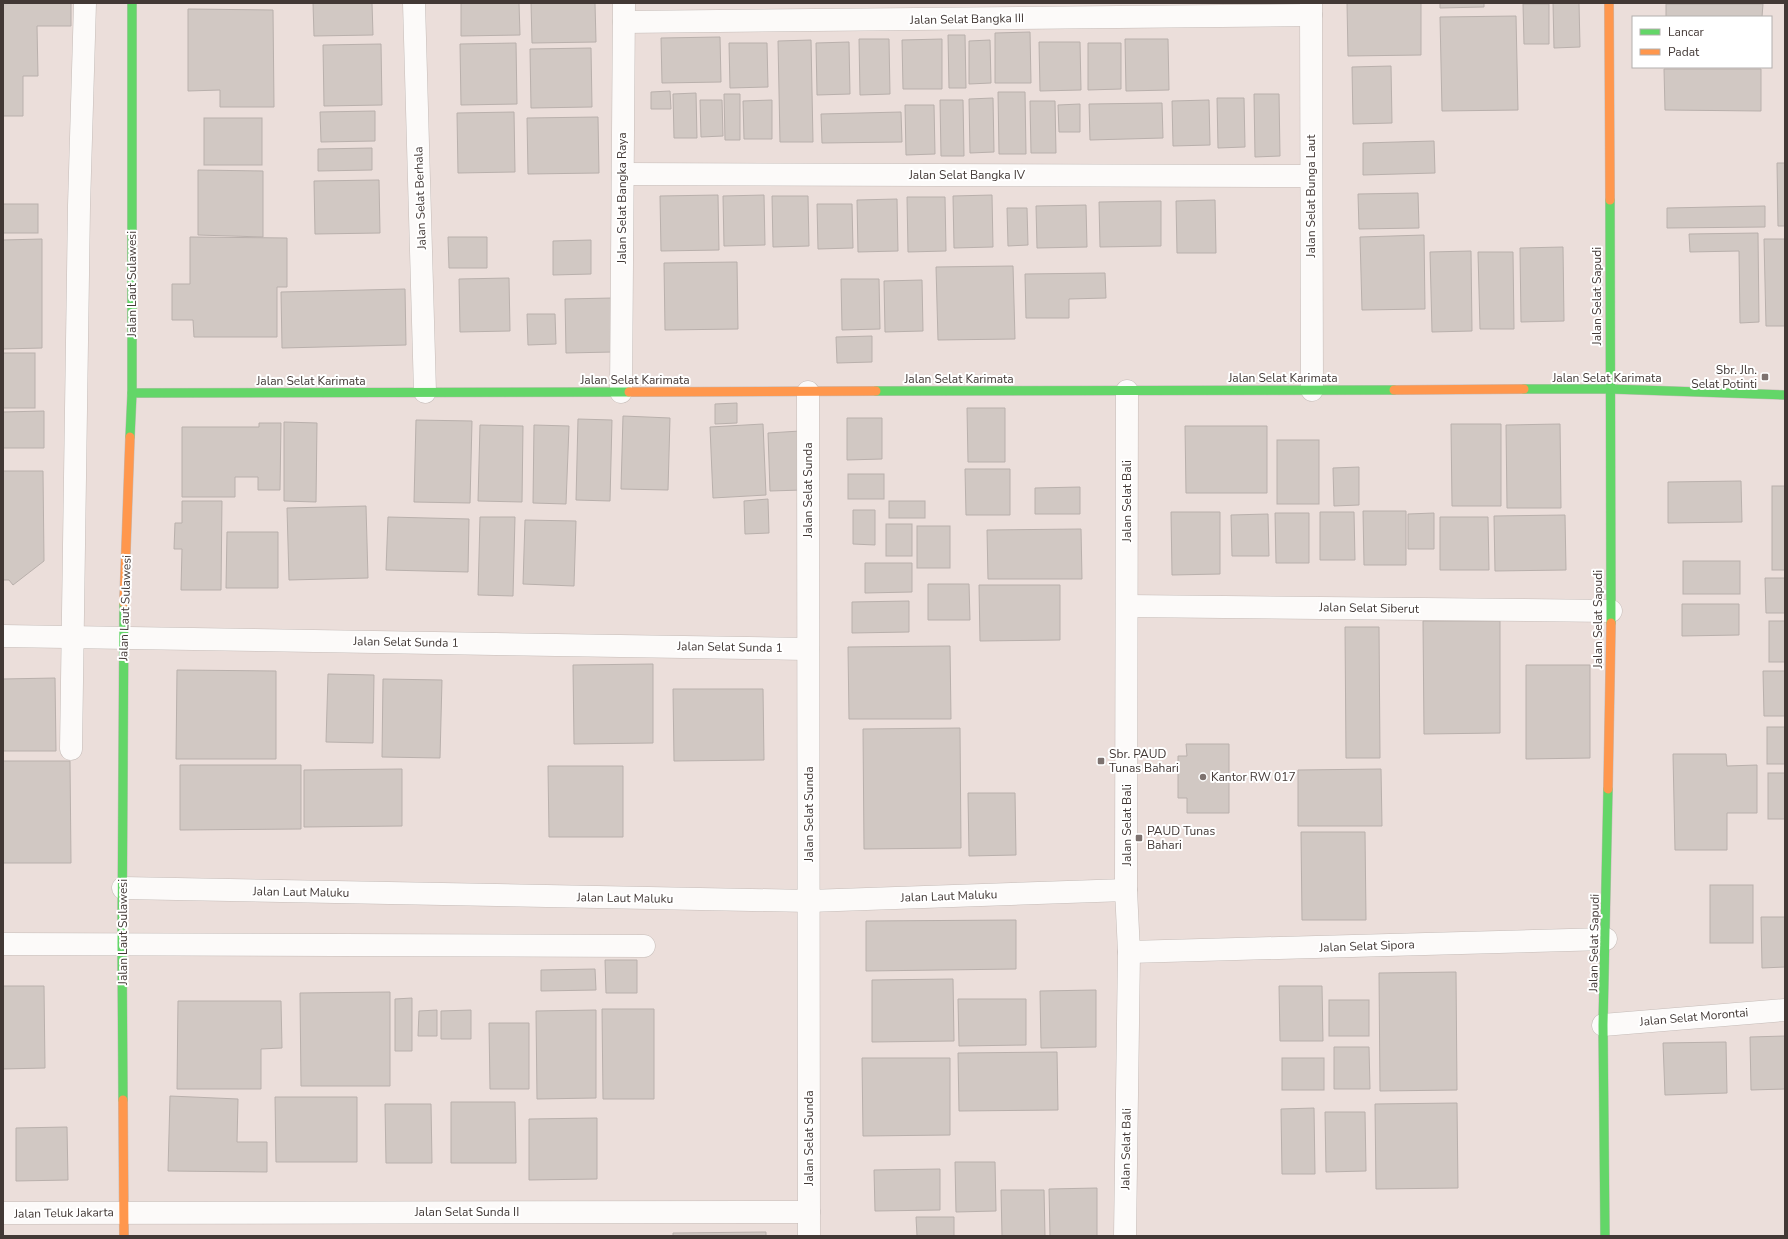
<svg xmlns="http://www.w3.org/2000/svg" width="1788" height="1239" viewBox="0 0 1788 1239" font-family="'Nunito Sans',sans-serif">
<rect width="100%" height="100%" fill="#ebdeda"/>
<!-- building -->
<g fill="#d1c8c3" stroke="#b9b0ac">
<polygon points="3,3 71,3 71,26 37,26 38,76 23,76 23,116 3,116"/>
<polygon points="313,3 372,3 373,35 314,36"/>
<polygon points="461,3 519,3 520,35 461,36"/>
<polygon points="531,3 595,3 596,42 532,43"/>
<polygon points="1347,3 1421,3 1421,55 1348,56"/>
<polygon points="1440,3 1484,3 1484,7 1440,8"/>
<polygon points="1553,3 1579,3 1580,47 1554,48"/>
<polygon points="1523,4 1549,4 1549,44 1524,44"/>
<polygon points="1666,4 1763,4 1762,17 1666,17"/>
<polygon points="188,9 273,10 274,107 220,107 220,90 188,91"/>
<polygon points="1516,16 1518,110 1442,111 1440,17"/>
<polygon points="1030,32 1031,83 995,83 995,33"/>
<polygon points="948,35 965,35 966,88 949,88"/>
<polygon points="720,37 721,82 662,83 661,38"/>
<polygon points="859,39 889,39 890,94 860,95"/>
<polygon points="942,39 942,89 903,89 902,40"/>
<polygon points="1125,39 1168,39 1169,90 1126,91"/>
<polygon points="811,40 813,142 780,142 778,41"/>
<polygon points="990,40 991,83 969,84 969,41"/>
<polygon points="849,42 850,94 817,95 816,43"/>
<polygon points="1039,42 1080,42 1081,90 1040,91"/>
<polygon points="516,43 517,104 461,105 460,44"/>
<polygon points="729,43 767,43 768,87 730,88"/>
<polygon points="1088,43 1121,43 1121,89 1088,90"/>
<polygon points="381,44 382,105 324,106 323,45"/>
<polygon points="591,48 592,107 531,108 530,49"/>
<polygon points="1391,66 1392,123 1353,124 1352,67"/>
<polygon points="1664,69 1761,69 1761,111 1665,110"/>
<polygon points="670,91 671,109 651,109 651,92"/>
<polygon points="998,92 1025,92 1026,154 999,154"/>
<polygon points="696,93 697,138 674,138 673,94"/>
<polygon points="724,94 740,94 740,140 725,140"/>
<polygon points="1254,94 1279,94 1280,156 1255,157"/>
<polygon points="993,98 994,152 970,153 969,99"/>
<polygon points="1217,98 1244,98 1245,147 1218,148"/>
<polygon points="700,100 722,100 723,136 701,137"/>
<polygon points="772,100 772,139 744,139 743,101"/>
<polygon points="940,100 963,100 964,156 941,156"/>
<polygon points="1209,100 1210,145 1173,146 1172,101"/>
<polygon points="1030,101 1055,101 1056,153 1031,153"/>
<polygon points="1162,103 1163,138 1090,140 1089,104"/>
<polygon points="1080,104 1080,132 1059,132 1058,105"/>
<polygon points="905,105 934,105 935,154 906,155"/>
<polygon points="375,111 375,141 321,142 320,112"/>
<polygon points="514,112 515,172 458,173 457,113"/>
<polygon points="901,112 902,142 822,143 821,114"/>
<polygon points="598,117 599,173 528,174 527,118"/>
<rect x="204" y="118" width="58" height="47"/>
<polygon points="1434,141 1435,173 1363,175 1363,143"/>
<polygon points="372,148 372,170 318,171 318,149"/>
<polygon points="1777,163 1785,163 1785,226 1778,226"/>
<polygon points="198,170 263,171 263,237 198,235"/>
<polygon points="379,180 380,233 315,234 314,181"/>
<polygon points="1418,193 1419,228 1359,229 1358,194"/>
<polygon points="718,195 719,250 661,251 660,196"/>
<polygon points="764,195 765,245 724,246 723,196"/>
<polygon points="992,195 993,247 954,248 953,196"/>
<polygon points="772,196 808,196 809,246 773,247"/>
<polygon points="907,197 945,197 946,251 908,252"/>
<polygon points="897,199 898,251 858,252 857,200"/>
<polygon points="1215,200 1216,253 1177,253 1176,201"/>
<polygon points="1161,201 1161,246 1100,247 1099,202"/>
<rect x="3" y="204" width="35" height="29"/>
<polygon points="817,204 852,204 853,248 818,249"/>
<polygon points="1086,205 1087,247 1037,248 1036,206"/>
<polygon points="1765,206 1765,227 1667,228 1667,208"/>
<polygon points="1007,208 1027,208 1028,245 1008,246"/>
<polygon points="1758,233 1759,322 1740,323 1739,251 1690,252 1689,234"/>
<polygon points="1424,235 1425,309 1362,310 1360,237"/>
<polygon points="190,237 287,238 287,287 277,287 277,337 194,337 193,320 172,320 172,284 190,284"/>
<polygon points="448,237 487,237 487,268 449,268"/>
<polygon points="42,239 42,348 3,349 3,240"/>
<polygon points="1764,239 1785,239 1785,326 1766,326"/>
<polygon points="591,240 591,274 553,275 553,241"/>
<polygon points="1563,247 1564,321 1521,322 1520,248"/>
<polygon points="1471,251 1472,331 1432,332 1430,252"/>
<polygon points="1478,252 1513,252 1514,329 1480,329"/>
<polygon points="737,262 738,329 665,330 664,263"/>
<polygon points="1013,266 1015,339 938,340 936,267"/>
<polygon points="1105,273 1106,298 1069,299 1069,318 1026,318 1025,274"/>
<polygon points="509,278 510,331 460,332 459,279"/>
<polygon points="841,279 879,279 880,329 842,330"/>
<polygon points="922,280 923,331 885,332 884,281"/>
<polygon points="405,289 406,345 282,348 281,292"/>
<polygon points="612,298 613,352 566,353 565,299"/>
<polygon points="527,314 555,314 556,344 528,345"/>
<polygon points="872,336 872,362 837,363 836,337"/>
<rect x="3" y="353" width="32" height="55"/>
<polygon points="737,403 737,423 715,424 715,404"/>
<polygon points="967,408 1005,408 1005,462 968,462"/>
<polygon points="44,411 44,448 3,448 3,412"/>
<polygon points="623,416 670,418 668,490 621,489"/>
<polygon points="847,418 882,418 882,459 847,460"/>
<polygon points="578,419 612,420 610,501 576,500"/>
<polygon points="416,420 472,421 470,503 414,502"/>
<polygon points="284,422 317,423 316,502 284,501"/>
<polygon points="259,423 281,423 280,490 258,490 258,477 235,477 235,497 182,497 182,427 259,427"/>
<polygon points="763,424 766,495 713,498 710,427"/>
<polygon points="1451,424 1501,424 1501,506 1452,506"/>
<polygon points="1560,424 1561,508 1507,508 1506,425"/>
<polygon points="480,425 523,426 522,502 478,501"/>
<polygon points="534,425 569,426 566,504 533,503"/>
<polygon points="1185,426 1267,426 1267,493 1186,493"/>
<polygon points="800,431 802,490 770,491 768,433"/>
<rect x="1277" y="440" width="42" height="64"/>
<polygon points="1359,467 1359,505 1334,506 1333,468"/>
<polygon points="965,469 1010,469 1010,515 966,515"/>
<polygon points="3,471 43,471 44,561 13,585 9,580 3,580"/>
<rect x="848" y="474" width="36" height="25"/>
<polygon points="1741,481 1742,522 1668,523 1668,482"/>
<rect x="1772" y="486" width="13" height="84"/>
<polygon points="1080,487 1080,514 1035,514 1035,488"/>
<polygon points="768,499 769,533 745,534 744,501"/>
<polygon points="182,501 222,501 221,590 181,590 182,549 174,549 175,523 182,523"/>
<rect x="889" y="501" width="36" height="17"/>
<polygon points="366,506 368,578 289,580 287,508"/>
<polygon points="853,510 875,510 875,545 853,544"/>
<polygon points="1363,511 1406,511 1406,565 1364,565"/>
<polygon points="1171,512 1220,512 1220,574 1172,575"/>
<polygon points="1320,512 1354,512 1355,560 1320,560"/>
<polygon points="1275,513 1309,513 1309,563 1276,563"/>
<polygon points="1434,513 1434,549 1408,549 1408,514"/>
<polygon points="1268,514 1269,556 1232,556 1231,515"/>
<polygon points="1565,515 1566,570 1495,571 1494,516"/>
<polygon points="388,517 469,519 468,572 386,570"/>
<polygon points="480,517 515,517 513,596 478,595"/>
<polygon points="1440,517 1488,517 1489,570 1440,570"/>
<polygon points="525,520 576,521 574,586 523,584"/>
<rect x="886" y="524" width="26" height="32"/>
<rect x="917" y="526" width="33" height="42"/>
<polygon points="1081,529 1082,579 988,579 987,530"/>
<polygon points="227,532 278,532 278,588 226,588"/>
<rect x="1683" y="561" width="57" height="33"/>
<polygon points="865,563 912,563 912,592 865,593"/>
<polygon points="1765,578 1785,578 1785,613 1766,613"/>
<polygon points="928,584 969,584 970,620 928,620"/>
<polygon points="979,585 1060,585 1060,640 980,641"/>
<polygon points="909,601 909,632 852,633 852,602"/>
<polygon points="1682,604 1739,604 1739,635 1682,636"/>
<polygon points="1423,621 1500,621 1500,733 1424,734"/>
<rect x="1769" y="621" width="16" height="41"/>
<polygon points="1345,627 1379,627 1380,758 1346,758"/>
<polygon points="950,646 951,719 849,719 848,647"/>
<polygon points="653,664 653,743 574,744 573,665"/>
<polygon points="1526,665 1590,665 1590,758 1526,759"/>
<polygon points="177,670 276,671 276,759 176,759"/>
<polygon points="1763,671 1785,671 1785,716 1764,716"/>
<polygon points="328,674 374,675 373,743 326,742"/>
<polygon points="55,678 56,751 3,751 3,679"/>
<polygon points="383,679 442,680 440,758 382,757"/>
<polygon points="673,689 763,689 764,760 674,761"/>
<rect x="1767" y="727" width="18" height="37"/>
<polygon points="960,728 961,848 864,849 863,729"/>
<polygon points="1186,744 1229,744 1229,813 1187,813 1187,798 1178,798 1178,756 1187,756"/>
<polygon points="1673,754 1726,754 1727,766 1757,765 1757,813 1727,813 1727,850 1675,850"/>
<polygon points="3,761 70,761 71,863 3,863"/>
<polygon points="180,765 301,765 301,829 180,830"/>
<polygon points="548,766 623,766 623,837 549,837"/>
<polygon points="402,769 402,826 304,827 304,770"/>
<polygon points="1381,769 1382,826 1298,826 1298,770"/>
<rect x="1768" y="773" width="17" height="46"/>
<polygon points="968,793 1015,793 1016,855 969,856"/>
<polygon points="1301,832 1365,832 1366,920 1302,920"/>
<rect x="1710" y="885" width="43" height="58"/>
<polygon points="1761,917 1785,917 1785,967 1762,968"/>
<polygon points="1016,920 1016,969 866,971 866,921"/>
<polygon points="605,960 637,960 637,993 606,993"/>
<polygon points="595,969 596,990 541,991 541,970"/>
<polygon points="1456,972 1457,1090 1380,1091 1379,973"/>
<polygon points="953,979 954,1041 872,1042 872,980"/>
<polygon points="3,986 44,986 45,1068 3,1069"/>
<polygon points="1279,986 1322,986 1323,1041 1280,1041"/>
<polygon points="1096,990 1096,1047 1041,1048 1040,991"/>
<polygon points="390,992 390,1086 301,1086 300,993"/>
<polygon points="412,998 412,1051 395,1051 395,999"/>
<polygon points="958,999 1026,999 1026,1045 959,1046"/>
<rect x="1329" y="1000" width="40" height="36"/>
<polygon points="178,1001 281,1001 282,1048 261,1049 261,1089 177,1089"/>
<polygon points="602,1009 654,1009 654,1099 603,1099"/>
<polygon points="437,1010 437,1036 418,1036 419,1011"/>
<polygon points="471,1010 471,1039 441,1039 441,1011"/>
<polygon points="596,1010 596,1098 537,1099 536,1011"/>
<polygon points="489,1023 529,1023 529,1089 490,1089"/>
<polygon points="1785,1036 1785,1089 1751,1090 1750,1037"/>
<polygon points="1726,1042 1727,1093 1665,1095 1663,1043"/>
<polygon points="1334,1047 1369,1047 1370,1089 1334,1089"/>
<polygon points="1057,1052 1058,1110 959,1111 958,1053"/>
<polygon points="862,1058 950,1058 950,1135 863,1136"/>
<rect x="1282" y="1058" width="42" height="32"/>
<polygon points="170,1096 238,1099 237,1142 267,1142 267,1172 168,1171"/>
<polygon points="275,1097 357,1097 357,1162 276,1162"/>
<polygon points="451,1102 515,1102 516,1163 451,1163"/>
<polygon points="1457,1103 1458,1188 1376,1189 1375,1104"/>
<polygon points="385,1104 431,1104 432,1163 386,1163"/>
<polygon points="1314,1108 1315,1174 1282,1174 1281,1109"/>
<polygon points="1325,1112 1365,1112 1366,1171 1326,1172"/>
<polygon points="597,1118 597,1179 529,1180 529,1119"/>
<polygon points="67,1127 68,1180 16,1181 16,1128"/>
<polygon points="955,1162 995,1162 996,1211 956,1212"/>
<polygon points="940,1169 940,1210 875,1211 874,1170"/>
<polygon points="1097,1188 1097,1236 1050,1236 1049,1189"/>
<polygon points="1001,1190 1044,1190 1045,1236 1002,1236"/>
<polygon points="916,1217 954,1217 954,1236 917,1236"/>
<polygon points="766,1232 766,1236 673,1236 673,1233"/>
</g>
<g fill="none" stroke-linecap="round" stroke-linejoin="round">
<defs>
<g id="street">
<polyline points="414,3 425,392"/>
<polyline points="1311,3 1312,390"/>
<polyline points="624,22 1311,15"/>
<polyline points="623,174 1311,176"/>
<polyline points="621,392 624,3"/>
<polyline points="808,392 809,1236"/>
<polyline points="1127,606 1611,611"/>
<polyline points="3,636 808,649"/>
<polyline points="71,749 79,206 85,3"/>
<polyline points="123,888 809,901 1126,890"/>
<polyline points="3,944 644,946"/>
<polyline points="1129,952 1606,939"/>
<polyline points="1603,1025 1785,1010"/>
<polyline points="3,1213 809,1212"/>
<polyline points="1125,1236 1129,952 1126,890 1127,391"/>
</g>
<g id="fast">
<polyline points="1610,200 1611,623"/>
<polyline points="1524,389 1610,389 1785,395"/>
<polyline points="876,391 1394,390"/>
<polyline points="132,393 629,392"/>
<polyline points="130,437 132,393 132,3"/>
<polyline points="123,1100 122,944 124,603"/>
<polyline points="1605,1236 1603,1025 1608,789"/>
</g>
<g id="slow">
<polyline points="1609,3 1610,200"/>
<polyline points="1394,390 1524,389"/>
<polyline points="629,392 876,391"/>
<polyline points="124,603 130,437"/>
<polyline points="1608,789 1611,623"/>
<polyline points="123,1100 124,1236"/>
</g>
</defs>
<!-- street casing -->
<use href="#street" stroke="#c5bcb8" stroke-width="23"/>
<!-- fast casing -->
<use href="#fast" stroke="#c5bcb8" stroke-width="10"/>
<!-- slow casing -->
<use href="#slow" stroke="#c5bcb8" stroke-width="10"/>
<!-- street -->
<use href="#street" stroke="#fcfaf9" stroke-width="22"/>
<!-- fast -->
<use href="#fast" stroke="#63d668" stroke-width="9"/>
<!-- slow -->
<use href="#slow" stroke="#ff974d" stroke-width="9"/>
</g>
<!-- markers -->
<g fill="#7d726f" stroke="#fff" stroke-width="1.5">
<rect x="1761" y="373" width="8" height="8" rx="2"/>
<rect x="1097" y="757" width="8" height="8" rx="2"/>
<circle cx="1203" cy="777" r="4"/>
<rect x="1135" y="834" width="8" height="8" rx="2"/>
</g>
<g text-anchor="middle" stroke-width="4" stroke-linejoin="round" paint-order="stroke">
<!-- street labels -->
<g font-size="12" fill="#423835" stroke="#fff">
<text transform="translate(967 19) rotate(-1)" y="4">Jalan Selat Bangka III</text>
<text x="967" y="179">Jalan Selat Bangka IV</text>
<text transform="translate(1311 196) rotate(-90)" y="4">Jalan Selat Bunga Laut</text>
<text transform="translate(420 198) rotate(-92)" y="4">Jalan Selat Berhala</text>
<text transform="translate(622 198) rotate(-90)" y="4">Jalan Selat Bangka Raya</text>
<text transform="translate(132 284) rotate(-90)" y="4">Jalan Laut Sulawesi</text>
<text transform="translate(1597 296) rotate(-90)" y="4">Jalan Selat Sapudi</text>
<text x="1283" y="382">Jalan Selat Karimata</text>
<text x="1607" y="382">Jalan Selat Karimata</text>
<text x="959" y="383">Jalan Selat Karimata</text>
<text x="635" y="384">Jalan Selat Karimata</text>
<text x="311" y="385">Jalan Selat Karimata</text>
<text transform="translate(808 490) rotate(-90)" y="4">Jalan Selat Sunda</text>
<text transform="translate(1127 501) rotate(-90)" y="4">Jalan Selat Bali</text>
<text transform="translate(125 608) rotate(-88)" y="4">Jalan Laut Sulawesi</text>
<text transform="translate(1369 608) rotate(1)" y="4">Jalan Selat Siberut</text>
<text transform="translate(1598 619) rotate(-90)" y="4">Jalan Selat Sapudi</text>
<text transform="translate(406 642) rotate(1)" y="4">Jalan Selat Sunda 1</text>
<text transform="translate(730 647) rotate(1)" y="4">Jalan Selat Sunda 1</text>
<text transform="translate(809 814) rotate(-90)" y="4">Jalan Selat Sunda</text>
<text transform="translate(1127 825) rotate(-90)" y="4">Jalan Selat Bali</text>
<text transform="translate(301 892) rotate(1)" y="4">Jalan Laut Maluku</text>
<text transform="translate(949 896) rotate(-2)" y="4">Jalan Laut Maluku</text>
<text transform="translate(625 898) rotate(1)" y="4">Jalan Laut Maluku</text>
<text transform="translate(123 932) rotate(-90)" y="4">Jalan Laut Sulawesi</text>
<text transform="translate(1594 943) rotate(-89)" y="4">Jalan Selat Sapudi</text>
<text transform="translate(1367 946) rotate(-2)" y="4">Jalan Selat Sipora</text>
<text transform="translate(1694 1017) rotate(-5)" y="4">Jalan Selat Morontai</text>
<text transform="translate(809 1138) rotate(-90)" y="4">Jalan Selat Sunda</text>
<text transform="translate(1126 1149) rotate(-89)" y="4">Jalan Selat Bali</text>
<text x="467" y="1216">Jalan Selat Sunda II</text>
<text transform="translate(64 1213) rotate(-1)" y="4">Jalan Teluk Jakarta</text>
</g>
<!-- poi labels -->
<g font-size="12" fill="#423835" stroke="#fff" text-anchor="start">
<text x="1757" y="374" text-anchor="end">Sbr. Jln.<tspan x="1757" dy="14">Selat Potinti</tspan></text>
<text x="1109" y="758">Sbr. PAUD<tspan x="1109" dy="14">Tunas Bahari</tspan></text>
<text x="1211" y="781">Kantor RW 017</text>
<text x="1147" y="835">PAUD Tunas<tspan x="1147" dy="14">Bahari</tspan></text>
</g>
</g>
<!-- border -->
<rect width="1788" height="1239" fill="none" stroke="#423835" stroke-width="8"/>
<!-- legend -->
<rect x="1632" y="16" width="140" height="52" fill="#ffffff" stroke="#b3afae"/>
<rect x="1640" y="29" width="20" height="6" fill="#63d668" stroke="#b3afae"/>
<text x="1668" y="36" font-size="12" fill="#423835">Lancar</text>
<rect x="1640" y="49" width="20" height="6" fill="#ff974d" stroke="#b3afae"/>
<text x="1668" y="56" font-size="12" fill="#423835">Padat</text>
</svg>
